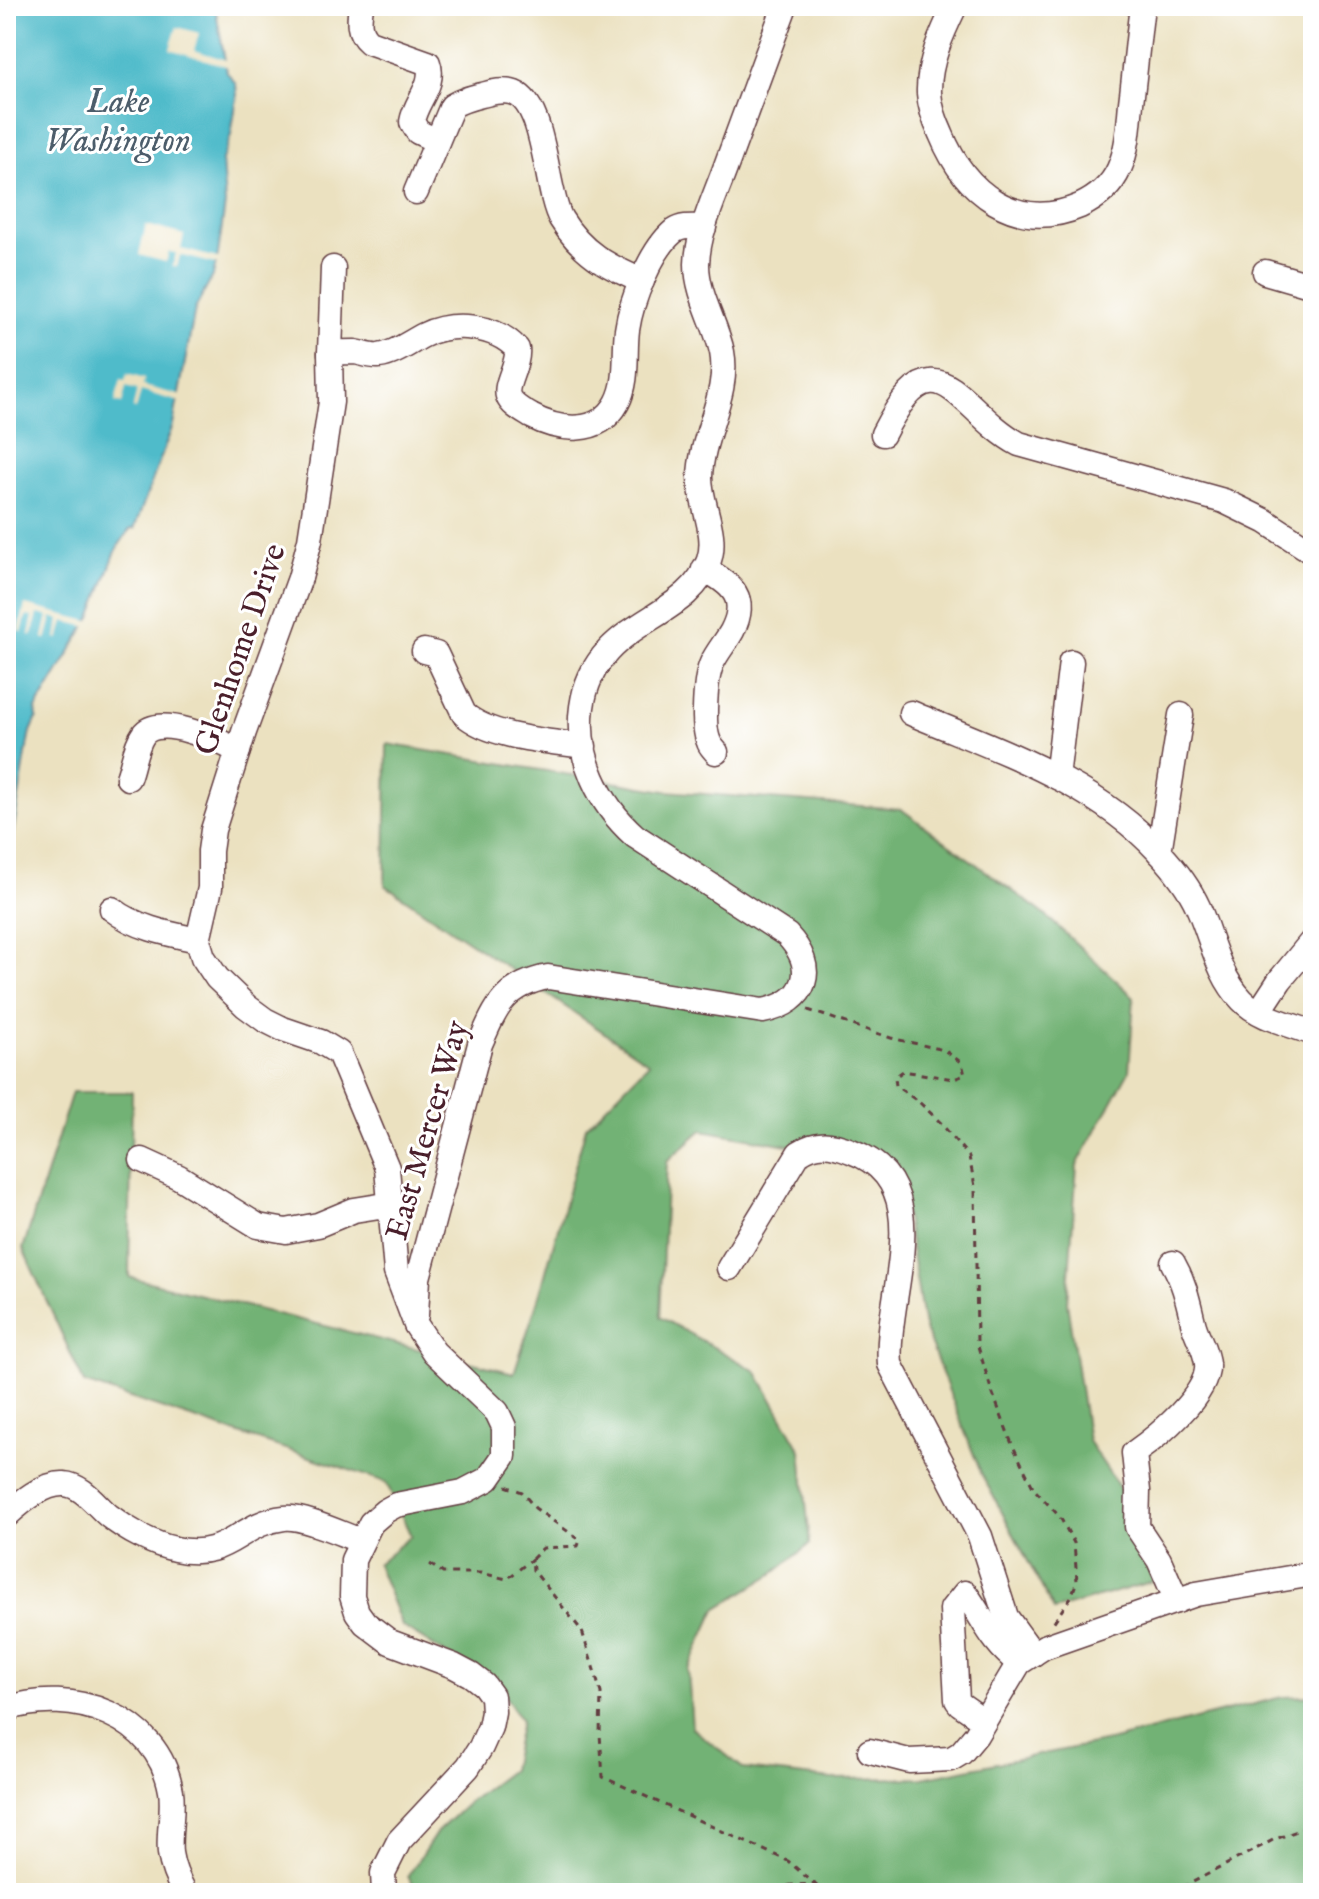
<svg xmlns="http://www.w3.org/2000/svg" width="1319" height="1899" viewBox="0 0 1319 1899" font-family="'IM FELL English',serif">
<rect width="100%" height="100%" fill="#fff"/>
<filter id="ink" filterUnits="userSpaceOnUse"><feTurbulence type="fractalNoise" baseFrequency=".0125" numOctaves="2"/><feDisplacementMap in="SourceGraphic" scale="16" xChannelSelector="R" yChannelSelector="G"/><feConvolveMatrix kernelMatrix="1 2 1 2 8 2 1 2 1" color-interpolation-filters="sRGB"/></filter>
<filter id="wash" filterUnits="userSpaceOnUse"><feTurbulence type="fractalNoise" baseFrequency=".006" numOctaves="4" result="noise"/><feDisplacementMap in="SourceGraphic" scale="32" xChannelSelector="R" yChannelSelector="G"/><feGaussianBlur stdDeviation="1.8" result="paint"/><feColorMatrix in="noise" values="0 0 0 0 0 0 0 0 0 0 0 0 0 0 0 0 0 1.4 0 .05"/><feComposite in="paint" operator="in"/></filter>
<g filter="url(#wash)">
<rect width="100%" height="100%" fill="#ebe1c0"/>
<!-- forest -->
<polygon fill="#72b275" stroke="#5e6850" stroke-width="2" points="387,744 666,791 901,809 1044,914 1134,997 1129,1071 1077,1165 1067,1302 1088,1441 1178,1574 1054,1610 981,1473 924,1327 904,1206 873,1160 702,1130 667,1161 660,1317 756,1371 801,1450 810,1544 774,1573 716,1609 688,1670 692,1728 744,1769 832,1779 922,1778 1113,1740 1282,1697 1313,1696 1313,1893 416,1893 408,1876 437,1832 470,1801 511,1770 521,1721 500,1688 402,1626 377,1564 411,1536 386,1482 84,1383 23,1249 72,1092 132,1092 129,1277 514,1373 540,1293 586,1127 649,1063 385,885"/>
<!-- water -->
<polygon fill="#4fbbca" stroke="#4c6d7a" stroke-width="2" points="6,6 215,6 227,72 236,84 237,97 231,135 222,160 225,204 218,254 213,276 195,309 173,425 134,529 130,529 117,548 92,615 36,709 37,718 29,736 7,870 6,941"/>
<!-- pier -->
<g fill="#ebe1c0">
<polygon points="177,27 199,33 194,50 229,61 229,67 170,49"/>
<polygon points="146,225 184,235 181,249 221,259 220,265 180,255 177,267 173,266 176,253 169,252 166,262 139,255"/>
<polygon points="127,374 144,379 143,386 182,396 180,402 141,391 136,409 133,408 137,390 126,387 122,404 115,402 121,380 125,381"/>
<polygon points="25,605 92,622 89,627 64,621 59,639 56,638 60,620 52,617 46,639 43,638 48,616 38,614 32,635 29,635 33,617 26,616 22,632 19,631"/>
</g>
</g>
<g filter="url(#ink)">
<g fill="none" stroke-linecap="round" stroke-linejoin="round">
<defs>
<g id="minor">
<path d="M361 6C359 20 357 32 369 42L428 63C436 85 415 101 412 122L418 132 437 141"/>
<path d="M955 6C942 33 928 63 929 93 930 108 935 121 941 134 965 193 1016 233 1080 206 1097 198 1111 187 1119 169 1128 149 1129 125 1131 103 1135 71 1138 38 1142 6"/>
<path d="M416 192 452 106C463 99 474 97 486 94 494 92 502 90 511 92 546 99 545 192 561 219 582 253 607 266 642 281"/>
<polyline points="1265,272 1313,286"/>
<polyline points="330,353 333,268"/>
<path d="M883 434C937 328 958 411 1019 444L1224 501 1265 521 1313 552"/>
<path d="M704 569C732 584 749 598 732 631 726 642 717 652 712 663 705 678 702 727 709 742 710 746 714 749 716 752"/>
<path d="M424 651 436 654 464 714C491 738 549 741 584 746"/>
<path d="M911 713C997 750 1094 781 1159 852 1174 868 1189 887 1198 907 1212 938 1217 974 1242 1000 1259 1018 1290 1024 1313 1033"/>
<polyline points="1057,777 1071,662"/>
<path d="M128 778C133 765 135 746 143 735 158 713 218 740 238 751"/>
<polyline points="1159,852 1181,715"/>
<path d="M112 909C136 928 169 934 198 940"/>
<polyline points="1259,1012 1280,980 1313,940"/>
<polyline points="142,1160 179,1177 258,1226 286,1231 318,1225 354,1210 392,1204"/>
<path d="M1173 1263C1184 1282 1188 1301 1193 1322 1196 1336 1206 1349 1207 1364 1210 1394 1157 1437 1134 1453L1138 1491 1137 1527 1159 1560 1177 1601"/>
<path d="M729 1268 799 1153C817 1141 831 1143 851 1151 941 1184 884 1295 890 1364L980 1536 1006 1617 1033 1654"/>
<path d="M416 1315 418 1278 480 1044C496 1007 505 985 548 977L763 1011C808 1002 818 968 787 935L635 836C600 805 575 756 582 707 594 618 688 623 709 560 718 533 700 504 700 477 701 435 730 393 722 352 716 323 697 295 697 264 698 231 715 197 726 166 746 112 765 59 785 6"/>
<path d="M6 1516C21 1502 43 1483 64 1484 82 1485 96 1505 109 1516 127 1530 152 1544 175 1549 229 1561 238 1523 284 1518 304 1516 341 1534 361 1541"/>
<path d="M6 1709C72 1687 158 1715 171 1791 174 1811 168 1832 170 1853 172 1867 178 1881 185 1893"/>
<path d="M983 1720 960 1704 957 1700 952 1609 965 1593C984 1619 991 1642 1019 1663"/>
<polyline points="870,1751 909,1761 951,1759 961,1753 976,1735 1019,1663 1044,1647 1196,1594 1313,1574"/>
<path d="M384 1893 383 1873 399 1841 468 1767 481 1747 490 1727 493 1712 492 1696 484 1685 471 1675 454 1666 390 1642 365 1623 357 1612 352 1596 353 1560 371 1523 385 1511 396 1505 463 1492 488 1479 504 1456V1427L497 1412 434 1352 416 1325 396 1272 387 1168 339 1053 321 1042 283 1029 265 1020 246 1006 217 978 203 957 198 940 210 888V851L213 830 244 732 300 578 310 540 331 402 330 353C338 352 346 352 355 352 362 353 372 357 379 356 395 354 410 342 424 335 453 321 496 325 517 349 519 365 504 384 508 396 511 405 523 411 531 416 559 431 599 436 617 403 629 381 624 353 627 330 631 301 651 250 674 231 683 225 694 227 704 227"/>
</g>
</defs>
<!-- minor casing -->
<use href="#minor" stroke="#623c41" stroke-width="27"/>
<!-- path -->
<g stroke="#623c41" stroke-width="3" stroke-dasharray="6 6" stroke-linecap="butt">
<polyline points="808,1010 891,1038 944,1050 962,1063 965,1075 954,1079 903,1071 895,1077 896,1086 919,1102 940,1122 969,1157 975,1186 977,1343 991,1389 1012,1444 1034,1489 1060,1517 1074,1543 1077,1581 1071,1597 1053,1623"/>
<polyline points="506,1486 522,1492 535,1508 580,1540 578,1546 543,1548 532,1559 533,1570 582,1631 601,1693 600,1734 603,1777 788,1861 825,1893"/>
<polyline points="430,1564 443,1573 481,1573 507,1579 532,1559"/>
<path d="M765 1893C779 1884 799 1885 816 1884"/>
<polyline points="1172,1893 1273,1840 1313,1825"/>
</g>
<!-- minor -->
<use href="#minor" stroke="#fff" stroke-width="24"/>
</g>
</g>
<g text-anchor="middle" stroke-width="6" stroke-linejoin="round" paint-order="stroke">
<!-- street labels -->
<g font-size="32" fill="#4a1f2b" stroke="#fff">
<text transform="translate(239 649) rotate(-71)" y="11">Glenhome Drive</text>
<text transform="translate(426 1130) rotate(-74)" y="11">East Mercer Way</text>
</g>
<!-- water labels -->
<g font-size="34" font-style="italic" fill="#4c5d6b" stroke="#fff">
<text x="118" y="112">Lake<tspan x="118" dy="39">Washington</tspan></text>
</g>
</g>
<!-- margin -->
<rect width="1319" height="1899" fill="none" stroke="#fff" stroke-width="32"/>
</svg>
